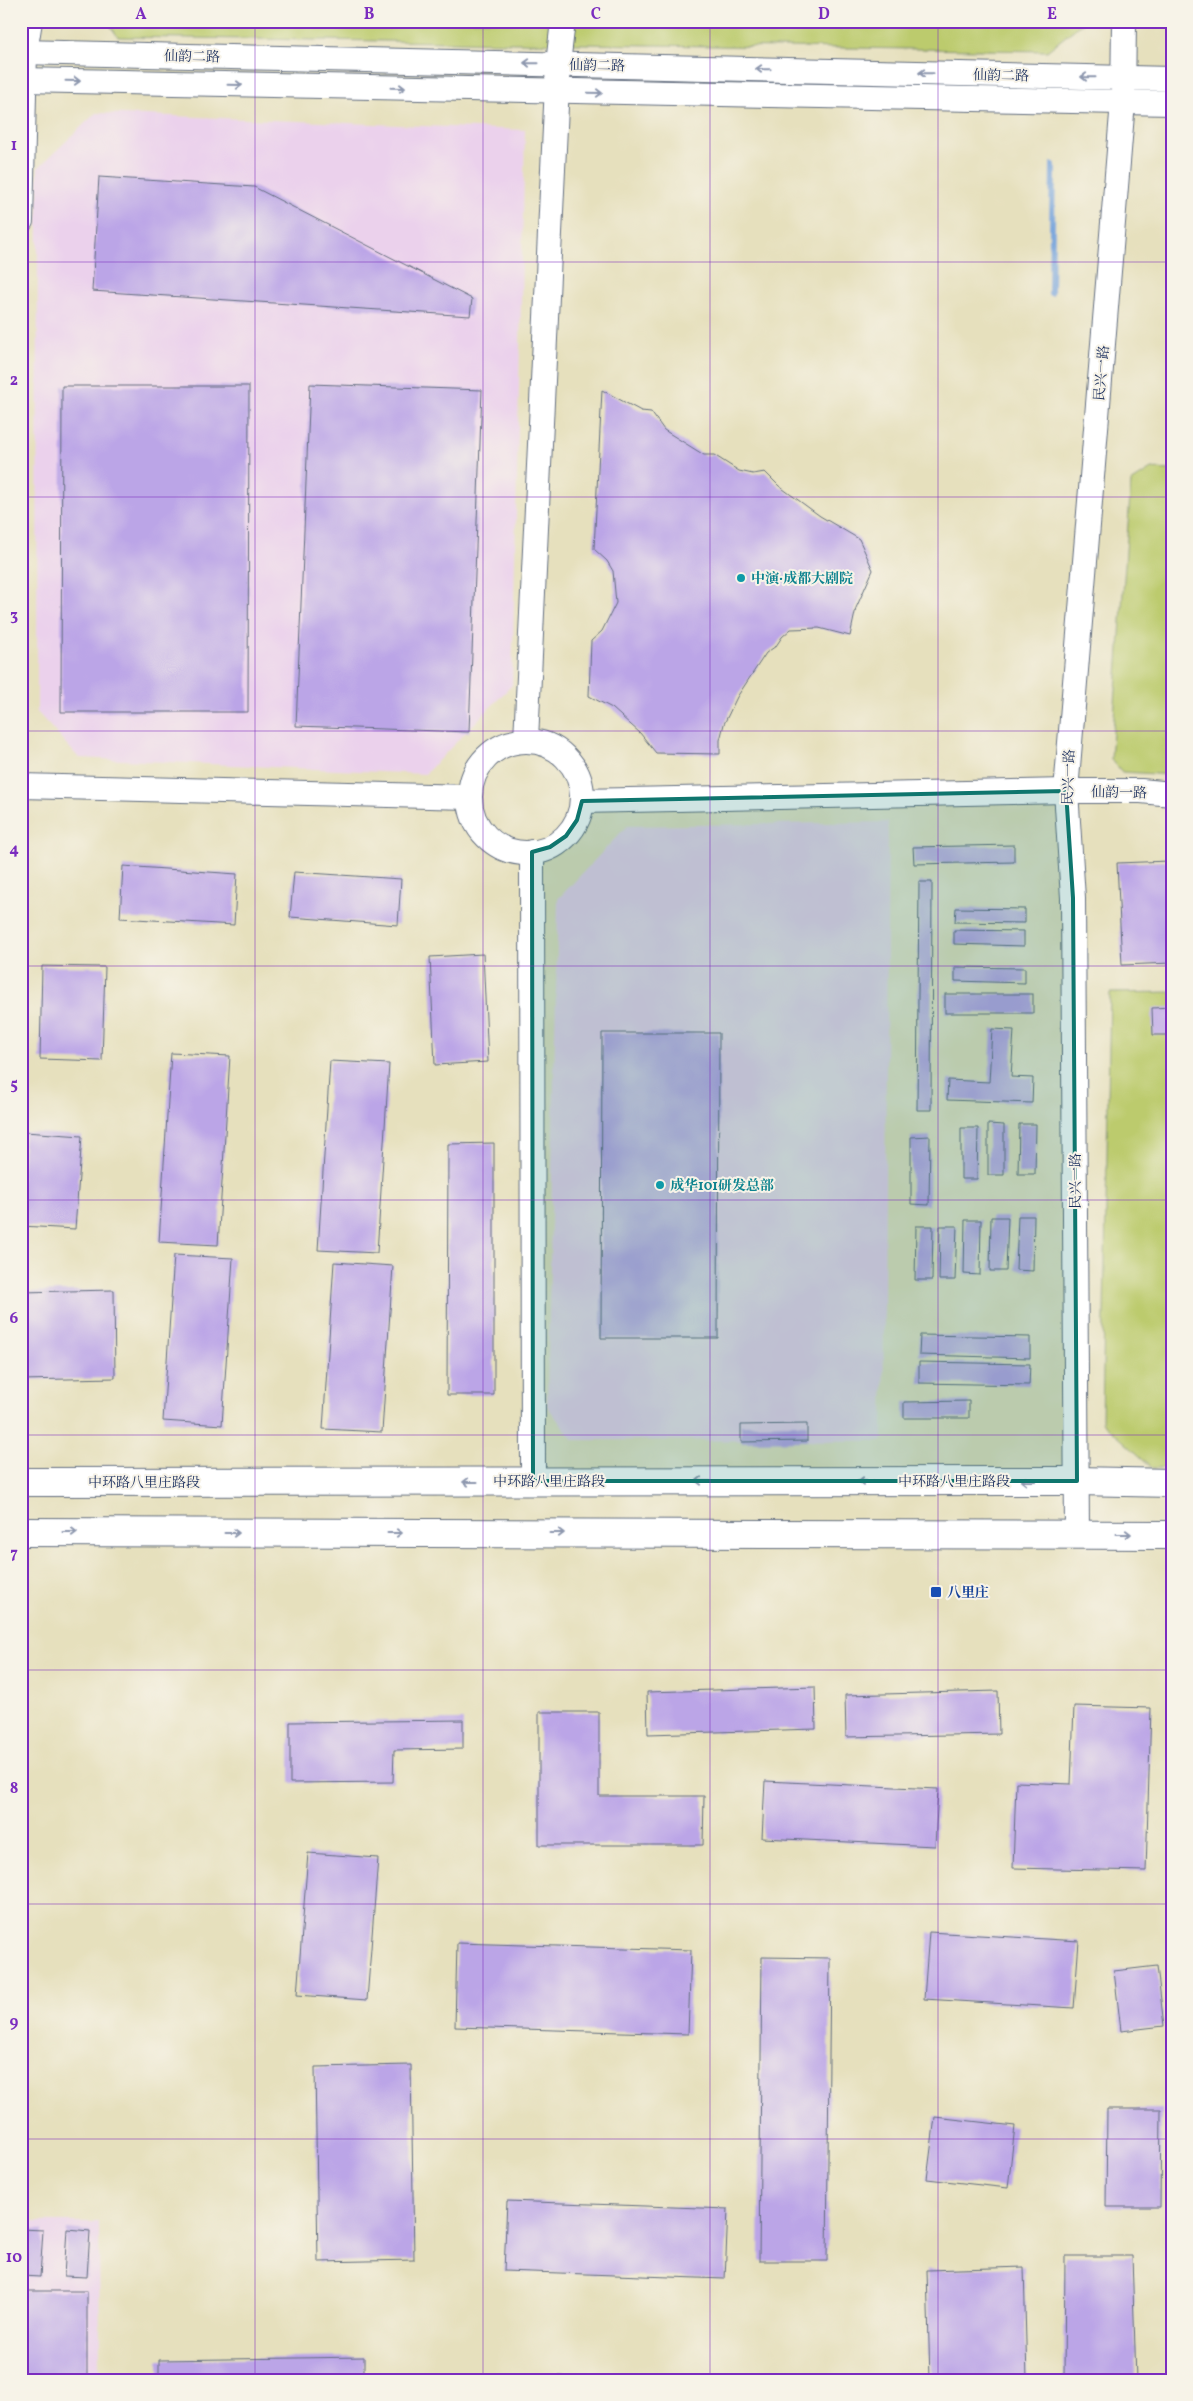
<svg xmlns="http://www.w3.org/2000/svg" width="1193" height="2401" viewBox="0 0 1193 2401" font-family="Vollkorn,'Noto Serif SC',serif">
<rect width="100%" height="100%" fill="#f7f3e8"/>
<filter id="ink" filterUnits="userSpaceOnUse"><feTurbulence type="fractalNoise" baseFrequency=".02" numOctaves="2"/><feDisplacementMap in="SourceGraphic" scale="10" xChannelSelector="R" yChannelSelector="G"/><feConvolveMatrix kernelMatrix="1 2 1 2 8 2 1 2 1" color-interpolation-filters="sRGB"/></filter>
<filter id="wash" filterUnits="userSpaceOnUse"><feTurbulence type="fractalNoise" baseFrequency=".0096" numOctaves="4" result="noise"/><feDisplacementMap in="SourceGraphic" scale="20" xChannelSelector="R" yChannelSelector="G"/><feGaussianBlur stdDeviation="1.12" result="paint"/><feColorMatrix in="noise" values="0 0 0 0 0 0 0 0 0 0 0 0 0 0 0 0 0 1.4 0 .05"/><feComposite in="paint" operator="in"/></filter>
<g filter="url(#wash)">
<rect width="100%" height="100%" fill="#e6e0bd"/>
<!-- built -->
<g fill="#ebd1ec">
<polygon points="96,113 525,130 512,685 425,774 79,758 37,712 38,168"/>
<polygon points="888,822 883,1441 573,1440 547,1406 558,899 627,826"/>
<polygon points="21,2222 99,2222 100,2380 21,2380"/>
</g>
<!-- green -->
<g fill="#bccb6d" stroke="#6c7d66">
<polygon points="107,21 1085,21 1047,51 118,37"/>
<polygon points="1151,469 1172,470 1172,775 1122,772 1111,759 1131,482"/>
<polygon points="1172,992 1172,1468 1153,1468 1102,1422 1110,993"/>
</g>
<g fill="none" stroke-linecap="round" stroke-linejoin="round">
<!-- stream -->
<polyline stroke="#71a0da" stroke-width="6" points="1051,293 1053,165"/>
</g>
<g id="blocks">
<!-- building -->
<g fill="#bba5e7">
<polygon points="837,21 859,21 842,30"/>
<polygon points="99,177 254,187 472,299 470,316 92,291"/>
<polygon points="310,384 482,390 469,732 296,726"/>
<polygon points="62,386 249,386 248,712 61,712"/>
<polygon points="602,390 641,411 651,412 664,430 704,455 714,455 739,471 753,474 765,472 779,486 820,516 859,539 873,570 856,608 850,636 819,628 791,629 782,637 776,646 766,653 737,697 724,724 720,740 720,754 656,753 640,733 612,708 589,696 591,641 602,631 616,603 613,571 607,561 594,549"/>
<polygon points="1014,845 1014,862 914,864 913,847"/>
<polygon points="1169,861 1172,963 1122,965 1117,863"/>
<polygon points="123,866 237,874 234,925 120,918"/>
<polygon points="294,872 401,879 398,925 290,917"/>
<polygon points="919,882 932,882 931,1110 917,1110"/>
<polygon points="956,908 1025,909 1025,923 955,922"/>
<polygon points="954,930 1024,931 1024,946 954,944"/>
<polygon points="483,954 488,1062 435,1065 430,957"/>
<polygon points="42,966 105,967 102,1061 40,1059"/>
<polygon points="955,967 1025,968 1025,983 955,981"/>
<rect x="945" y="994" width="88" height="19"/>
<polygon points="1172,1007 1172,1035 1153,1035 1152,1008"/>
<polygon points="992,1029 1014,1030 1011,1077 1033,1078 1032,1103 947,1100 948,1080 989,1082"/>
<polygon points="602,1033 719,1033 718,1338 601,1338"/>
<polygon points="171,1053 230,1056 218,1245 159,1242"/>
<polygon points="330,1061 389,1064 377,1253 318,1250"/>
<polygon points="988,1124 1004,1125 1004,1175 988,1175"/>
<polygon points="1019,1124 1036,1124 1035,1174 1018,1174"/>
<polygon points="961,1128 978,1128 977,1179 961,1179"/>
<polygon points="25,1132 82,1136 75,1229 21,1226 21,1184"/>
<polygon points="930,1136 929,1205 911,1204 911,1137"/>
<polygon points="494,1143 494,1395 447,1395 448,1144"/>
<polygon points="1018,1216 1034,1216 1033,1271 1016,1270"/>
<polygon points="991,1217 1008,1217 1006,1271 990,1271"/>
<polygon points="965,1220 981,1220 980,1275 964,1274"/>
<polygon points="916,1226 933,1226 932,1280 915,1280"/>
<polygon points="940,1226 957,1226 955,1280 939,1280"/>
<polygon points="174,1255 233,1258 222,1425 163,1421"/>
<polygon points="334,1262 393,1266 382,1432 323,1429"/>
<polygon points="114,1290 115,1378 21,1380 21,1292"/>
<polygon points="920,1335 1030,1337 1030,1358 919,1355"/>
<polygon points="919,1362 1030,1364 1029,1385 919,1383"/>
<polygon points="969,1401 969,1418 904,1418 904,1402"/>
<polygon points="807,1424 807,1441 741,1442 741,1425"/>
<polygon points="815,1687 816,1729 648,1734 647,1692"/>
<polygon points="998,1691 999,1734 846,1737 845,1695"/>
<polygon points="1074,1706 1151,1708 1146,1871 1013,1868 1016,1782 1071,1784"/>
<polygon points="539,1712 599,1712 599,1796 704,1796 703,1845 539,1845"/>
<polygon points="463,1720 463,1749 394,1750 393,1782 290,1783 290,1722"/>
<polygon points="765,1781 938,1789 935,1846 762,1838"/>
<polygon points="308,1853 378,1858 367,2000 297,1995"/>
<polygon points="929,1932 1079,1941 1074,2008 924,1999"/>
<polygon points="457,1943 691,1950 688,2034 455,2027"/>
<polygon points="762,1957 830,1958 827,2261 759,2261"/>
<polygon points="1157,1966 1164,2026 1121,2031 1114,1971"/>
<polygon points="411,2065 414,2260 318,2262 315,2067"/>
<polygon points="1107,2109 1161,2109 1160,2207 1106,2207"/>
<polygon points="935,2117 1015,2126 1008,2188 927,2179"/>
<polygon points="507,2201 728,2209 725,2279 504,2271"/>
<polygon points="21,2229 43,2230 40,2277 21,2276"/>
<polygon points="67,2229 90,2231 87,2277 64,2276"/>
<polygon points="1065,2256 1132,2256 1136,2380 1064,2380"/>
<polygon points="1024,2267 1027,2380 930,2380 927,2270"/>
<rect x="21" y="2291" width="66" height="89"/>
<polygon points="364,2357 364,2380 159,2380 159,2360"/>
<polygon points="538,2374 582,2378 582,2380 537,2380"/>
</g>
</g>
</g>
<g filter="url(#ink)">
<use href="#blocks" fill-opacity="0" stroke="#626d7f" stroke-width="1"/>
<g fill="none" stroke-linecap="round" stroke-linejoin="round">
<defs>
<g id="minor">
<polyline points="21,52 1172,79"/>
<polyline points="21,80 1172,103"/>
<polyline points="21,221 25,52 30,21"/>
<polyline points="526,740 558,64 563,21"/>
<circle cx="526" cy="797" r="56"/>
<polyline points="21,786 469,797"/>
<polyline points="582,801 1066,791 1141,791 1172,794"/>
<polyline points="532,852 533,1481"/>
<polyline points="1077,1534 1073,898 1066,791 1123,102 1124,21"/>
</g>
<g id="major">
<polyline points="21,1482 1077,1481 1172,1483"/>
<polyline points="21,1532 1172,1535"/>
</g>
</defs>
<!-- minor casing -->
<use href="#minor" stroke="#626d7f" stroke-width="26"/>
<!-- major casing -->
<use href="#major" stroke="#626d7f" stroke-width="30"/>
<!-- minor -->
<use href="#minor" stroke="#fff" stroke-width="24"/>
<!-- major -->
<use href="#major" stroke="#fff" stroke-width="28"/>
</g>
<!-- one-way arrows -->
<defs><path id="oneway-shaft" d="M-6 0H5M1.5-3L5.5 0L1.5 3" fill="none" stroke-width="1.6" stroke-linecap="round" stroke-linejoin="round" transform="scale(1.25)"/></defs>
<g stroke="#8d97ae">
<use href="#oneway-shaft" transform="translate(531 63) rotate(-179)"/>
<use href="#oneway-shaft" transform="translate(763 69) rotate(-179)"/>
<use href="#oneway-shaft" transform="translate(926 73) rotate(-179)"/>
<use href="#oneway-shaft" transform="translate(1088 77) rotate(-179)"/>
<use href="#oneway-shaft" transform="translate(73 81) rotate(1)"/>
<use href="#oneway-shaft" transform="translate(235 85) rotate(1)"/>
<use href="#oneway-shaft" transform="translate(398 88) rotate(1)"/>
<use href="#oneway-shaft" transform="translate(595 93) rotate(1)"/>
<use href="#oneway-shaft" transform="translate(703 1481) rotate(180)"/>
<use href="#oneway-shaft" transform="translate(865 1481) rotate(180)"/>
<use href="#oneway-shaft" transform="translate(1028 1481) rotate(180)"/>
<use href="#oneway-shaft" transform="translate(470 1482) rotate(180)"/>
<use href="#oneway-shaft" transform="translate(70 1532)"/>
<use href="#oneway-shaft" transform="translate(232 1533)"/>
<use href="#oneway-shaft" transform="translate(395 1533)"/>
<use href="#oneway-shaft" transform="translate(557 1533)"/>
<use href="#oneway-shaft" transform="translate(1124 1534)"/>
</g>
</g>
<!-- marked area -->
<path fill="#0f766e" fill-opacity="0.2" stroke="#0f766e" stroke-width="4" stroke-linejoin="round" d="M1066 791 1073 898 1077 1481H533L532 852 550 847 566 836 577 820 582 801Z"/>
<!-- grid -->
<path fill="none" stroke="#7b2cbf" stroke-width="1" stroke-opacity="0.55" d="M255 21V2380M483 21V2380M710 21V2380M938 21V2380M21 262H1172M21 497H1172M21 731H1172M21 966H1172M21 1200H1172M21 1435H1172M21 1670H1172M21 1904H1172M21 2139H1172"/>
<!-- markers -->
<g fill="#0f9aa8" stroke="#f7f3e8" stroke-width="2">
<circle cx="741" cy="578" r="5"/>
<circle cx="660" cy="1185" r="5"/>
</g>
<rect fill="#1a4fb4" stroke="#f7f3e8" stroke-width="2" x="930" y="1586" width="12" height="12" rx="2.5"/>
<g text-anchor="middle" stroke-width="4" stroke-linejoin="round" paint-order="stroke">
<!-- street labels -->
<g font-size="14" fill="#1b2f5e" stroke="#f7f3e8">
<text transform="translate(192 56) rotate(1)" y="5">仙韵二路</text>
<text transform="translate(597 65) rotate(1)" y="5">仙韵二路</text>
<text transform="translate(1001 75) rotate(1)" y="5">仙韵二路</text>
<text transform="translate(1101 373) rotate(-85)" y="5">民兴一路</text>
<text transform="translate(1068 777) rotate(-88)" y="5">民兴一路</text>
<text transform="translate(1119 792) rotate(1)" y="5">仙韵一路</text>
<text transform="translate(1075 1181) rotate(-90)" y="5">民兴一路</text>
<text x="549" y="1486">中环路八里庄路段</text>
<text x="954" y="1486">中环路八里庄路段</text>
<text x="144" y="1487">中环路八里庄路段</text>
</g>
<!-- culture labels -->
<g font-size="14" font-weight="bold" fill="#0d838f" stroke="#f7f3e8" text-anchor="start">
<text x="751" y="583">中演·成都大剧院</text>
<text x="670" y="1190">成华101研发总部</text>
</g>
<!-- transit labels -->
<g font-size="14" font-weight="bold" fill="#164399" stroke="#f7f3e8" text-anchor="start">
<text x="947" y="1597">八里庄</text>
</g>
</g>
<!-- margin -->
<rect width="1193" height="2401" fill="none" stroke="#f7f3e8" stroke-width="55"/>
<rect x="28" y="28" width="1138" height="2346" fill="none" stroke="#7b2cbf" stroke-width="2"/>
<g font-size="16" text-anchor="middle" font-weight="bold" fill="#7b2cbf">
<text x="141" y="19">A</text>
<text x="369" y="19">B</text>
<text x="596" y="19">C</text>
<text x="824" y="19">D</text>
<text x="1052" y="19">E</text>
<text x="14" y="150">1</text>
<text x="14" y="385">2</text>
<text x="14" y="620">3</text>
<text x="14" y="854">4</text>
<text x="14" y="1089">5</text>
<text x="14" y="1323">6</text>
<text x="14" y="1558">7</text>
<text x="14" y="1793">8</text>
<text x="14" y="2027">9</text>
<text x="14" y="2262">10</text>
</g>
</svg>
